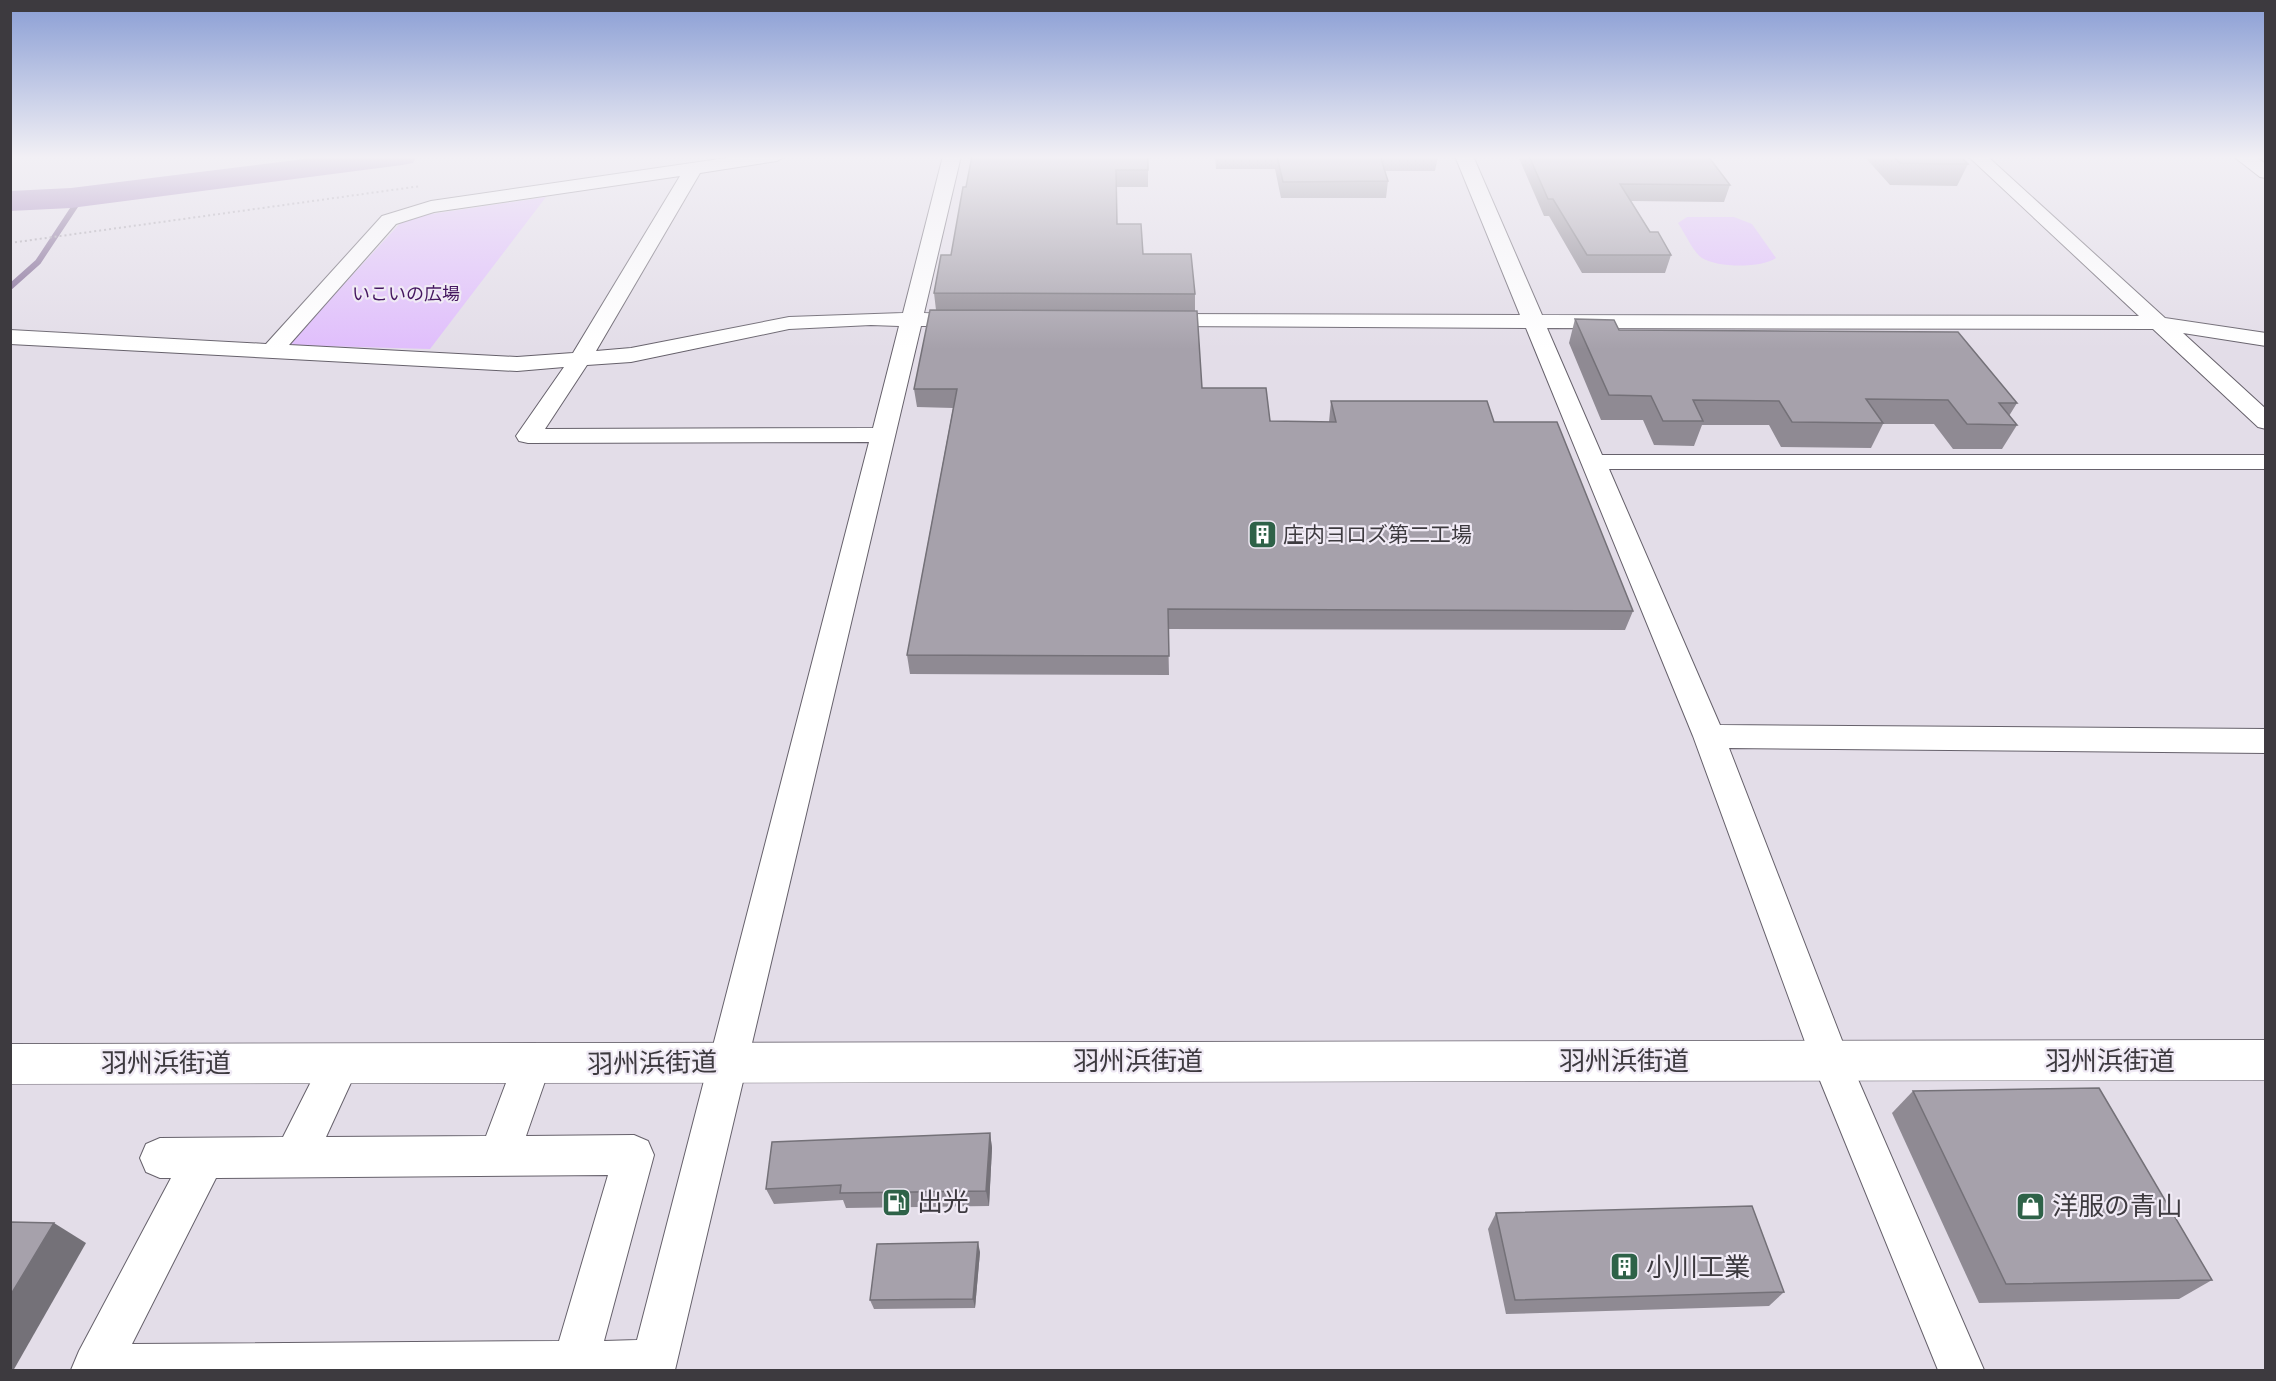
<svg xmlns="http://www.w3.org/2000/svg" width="2276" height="1381" viewBox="0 0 2276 1381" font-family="Poppins,'Noto Sans JP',sans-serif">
<rect width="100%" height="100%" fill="#e3dde8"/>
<!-- green -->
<g fill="#e0befc">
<polygon points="546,197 430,349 288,345 405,218"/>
<path d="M1687 217H1734L1752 224 1776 258C1762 268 1718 268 1702 258 1693 252 1685 233 1678 223Z"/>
</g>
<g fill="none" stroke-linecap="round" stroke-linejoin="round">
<!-- stream -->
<polyline stroke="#7f6792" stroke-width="6" points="10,287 38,262 81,197"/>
<!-- river -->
<polygon fill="#9b7ab5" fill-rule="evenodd" points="328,156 417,156 413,163 402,165 71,208 10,211 10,191 71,188"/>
<defs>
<g id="minor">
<path d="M740 156H786L777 161 700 173 596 351 631 348 789 317 903 313 943 156H961L924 313 976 315 979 320 976 325 968 326H921L675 1370H71L79 1351 171 1178H160L146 1172 140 1158 146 1144 160 1138 283 1137 327 1050 341 1045 355 1050 360 1063 326 1137 486 1136 518 1051 532 1046 546 1051 551 1064 526 1136 634 1135 648 1141 654 1155 604 1341 637 1340 869 442 528 443 519 441 516 436 564 367 517 371 10 344V330L266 344 382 216 431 201ZM680 176 573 353 517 357 289 345 396 224 434 212ZM871 325 899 326 873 428 545 429 587 365 631 362 789 329ZM608 1175 559 1341 132 1344 216 1178Z"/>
<polygon points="1455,156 1473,156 1542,315 2139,316 1968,156 1987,156 2165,318 2266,333 2266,346 2183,333 2266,409 2266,429 2258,427 2153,329 1547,328 1602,455 2266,455 2266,469 1609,469 1720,725 2266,729 2266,753 1729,748 1850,1061 1984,1370 1938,1370 1812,1061 1693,736 1526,328 1157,326 1149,325 1146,320 1149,315 1157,314 1520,315"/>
<polygon points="2233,156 2254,156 2266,164 2266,178 2260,177"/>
</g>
<polygon id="major" points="2266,1040 2266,1080 10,1084 10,1044"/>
</defs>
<!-- minor casing -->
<use href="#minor" stroke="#66616b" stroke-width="2"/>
<!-- major casing -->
<use href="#major" stroke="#66616b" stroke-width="1"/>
<!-- path -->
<polyline stroke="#a49fa8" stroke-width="2" stroke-dasharray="2 3" stroke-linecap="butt" points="10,243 421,186"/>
<!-- minor -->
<use href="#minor" fill="#fff" fill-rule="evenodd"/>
<!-- major -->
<use href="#major" fill="#fff" fill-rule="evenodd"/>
</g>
<!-- wall -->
<g fill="#8f8a93">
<polygon points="1148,156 1148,187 1117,187 1117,224 1143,254 1195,294 1195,311 1202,388 1270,421 1329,422 1331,401 1494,422 1633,611 1625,630 1168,629 1169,675 910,674 907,655 953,408 917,407 914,389 936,310 934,293 951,255 963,187"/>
<polygon points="1215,156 1438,156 1435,171 1385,171 1388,181 1386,198 1281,198 1275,169 1216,169"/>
<polygon points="1518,156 1708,156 1730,185 1724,202 1631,201 1650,232 1671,255 1665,273 1582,273 1549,216 1544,216"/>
<polygon points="1864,156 1960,156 1968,164 1957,186 1890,185"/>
<polygon points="1575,319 1619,330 2017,403 2009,416 2017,425 2002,449 1953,449 1934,424 1883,424 1871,448 1781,447 1769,425 1702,425 1694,446 1654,445 1643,420 1601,420 1569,343"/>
<polygon points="1913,1091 2212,1280 2179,1299 1979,1303 1892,1113"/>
<polygon points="990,1133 992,1148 989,1206 846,1208 843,1200 774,1204 766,1189"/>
<polygon points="1496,1213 1784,1292 1769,1306 1506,1314 1488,1229"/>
<polygon points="980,1252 975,1308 874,1309 870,1300"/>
</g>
<!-- shaded-wall -->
<g fill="#747178">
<polygon points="990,1133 992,1148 989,1206 986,1191"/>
<polygon points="54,1223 86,1243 13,1371 10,1371 10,1296"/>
<polygon points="978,1242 980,1252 975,1308 973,1299"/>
</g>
<!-- building -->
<g fill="#a6a1ab" stroke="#747178" stroke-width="1.5">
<polygon points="972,156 1148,156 1148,170 1116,170 1117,224 1141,224 1143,254 1191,254 1195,294 934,293 941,255 951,255 963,187 966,187"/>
<polygon points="1277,156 1380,156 1388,181 1283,182"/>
<polygon points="1529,156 1708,156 1730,185 1620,184 1650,232 1658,232 1671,255 1587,255 1553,199 1548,199"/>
<polygon points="1893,156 1960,156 1968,164 1900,163"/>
<polygon points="930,310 1197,311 1202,388 1266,388 1270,421 1336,422 1331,401 1487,401 1494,422 1557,422 1633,611 1168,609 1169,656 907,655 957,389 914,389"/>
<polygon points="1575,319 1614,320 1619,330 1958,332 2017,403 1999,403 2017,425 1967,424 1948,400 1866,399 1883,423 1792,422 1779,401 1693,400 1703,421 1663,421 1651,396 1609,395"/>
<polygon points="2099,1088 2212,1280 2006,1284 1913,1091"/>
<polygon points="990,1133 986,1191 840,1193 841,1185 766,1189 772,1142"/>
<polygon points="1752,1206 1784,1292 1515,1300 1496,1213"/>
<polygon points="10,1222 54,1223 10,1296"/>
<polygon points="978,1242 973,1299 870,1300 877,1244"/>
</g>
<!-- sky -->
<linearGradient id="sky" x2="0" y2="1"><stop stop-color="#899dd4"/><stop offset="0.45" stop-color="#f2f0f5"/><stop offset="1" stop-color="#f2f0f5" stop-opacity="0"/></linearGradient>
<rect width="2276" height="349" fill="url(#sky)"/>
<!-- icons -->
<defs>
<symbol id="building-square" viewBox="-11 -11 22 22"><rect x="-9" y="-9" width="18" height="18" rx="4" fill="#2e6248" stroke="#f0eaf5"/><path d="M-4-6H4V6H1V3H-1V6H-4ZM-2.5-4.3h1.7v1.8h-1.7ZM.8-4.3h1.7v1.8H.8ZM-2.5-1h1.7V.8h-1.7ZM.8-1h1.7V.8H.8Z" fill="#fff"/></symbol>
<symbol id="fuel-square" viewBox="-11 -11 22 22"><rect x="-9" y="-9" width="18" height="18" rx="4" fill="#2e6248" stroke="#f0eaf5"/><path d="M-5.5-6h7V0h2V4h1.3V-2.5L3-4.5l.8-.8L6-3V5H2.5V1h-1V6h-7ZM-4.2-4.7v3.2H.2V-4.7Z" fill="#fff"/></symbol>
<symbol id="shop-square" viewBox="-11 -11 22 22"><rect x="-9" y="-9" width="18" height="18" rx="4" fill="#2e6248" stroke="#f0eaf5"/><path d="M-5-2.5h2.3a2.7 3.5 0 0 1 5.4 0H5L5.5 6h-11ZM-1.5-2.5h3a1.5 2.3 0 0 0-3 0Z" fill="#fff"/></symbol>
</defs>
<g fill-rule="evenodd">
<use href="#building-square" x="1246" y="518" width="33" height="33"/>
<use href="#fuel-square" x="880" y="1186" width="33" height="33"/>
<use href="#shop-square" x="2014" y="1190" width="33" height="33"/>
<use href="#building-square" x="1608" y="1250" width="33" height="33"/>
</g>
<g text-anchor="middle" stroke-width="4.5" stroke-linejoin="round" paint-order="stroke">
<!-- far-park labels -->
<g font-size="18" fill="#451760" stroke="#f0eaf5">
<text x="406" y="300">いこいの広場</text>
</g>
<!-- poi labels -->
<g font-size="21" fill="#3d3a3f" stroke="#f0eaf5" text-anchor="start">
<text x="1283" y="542">庄内ヨロズ第二工場</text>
</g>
<!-- near-street labels -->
<g font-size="26" fill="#3d3a3f" stroke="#f0eaf5">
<text x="1138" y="1070">羽州浜街道</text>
<text x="1624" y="1070">羽州浜街道</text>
<text x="2110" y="1070">羽州浜街道</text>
<text x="166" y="1072">羽州浜街道</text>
<text transform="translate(652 1063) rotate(-1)" y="9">羽州浜街道</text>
</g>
<!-- near-poi labels -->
<g font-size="26" fill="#3d3a3f" stroke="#f0eaf5" text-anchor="start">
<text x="917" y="1211">出光</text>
<text x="2052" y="1215">洋服の青山</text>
<text x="1646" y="1276">小川工業</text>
</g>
</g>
<!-- border -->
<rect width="2276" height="1381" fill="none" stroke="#3d3a3f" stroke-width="24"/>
</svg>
